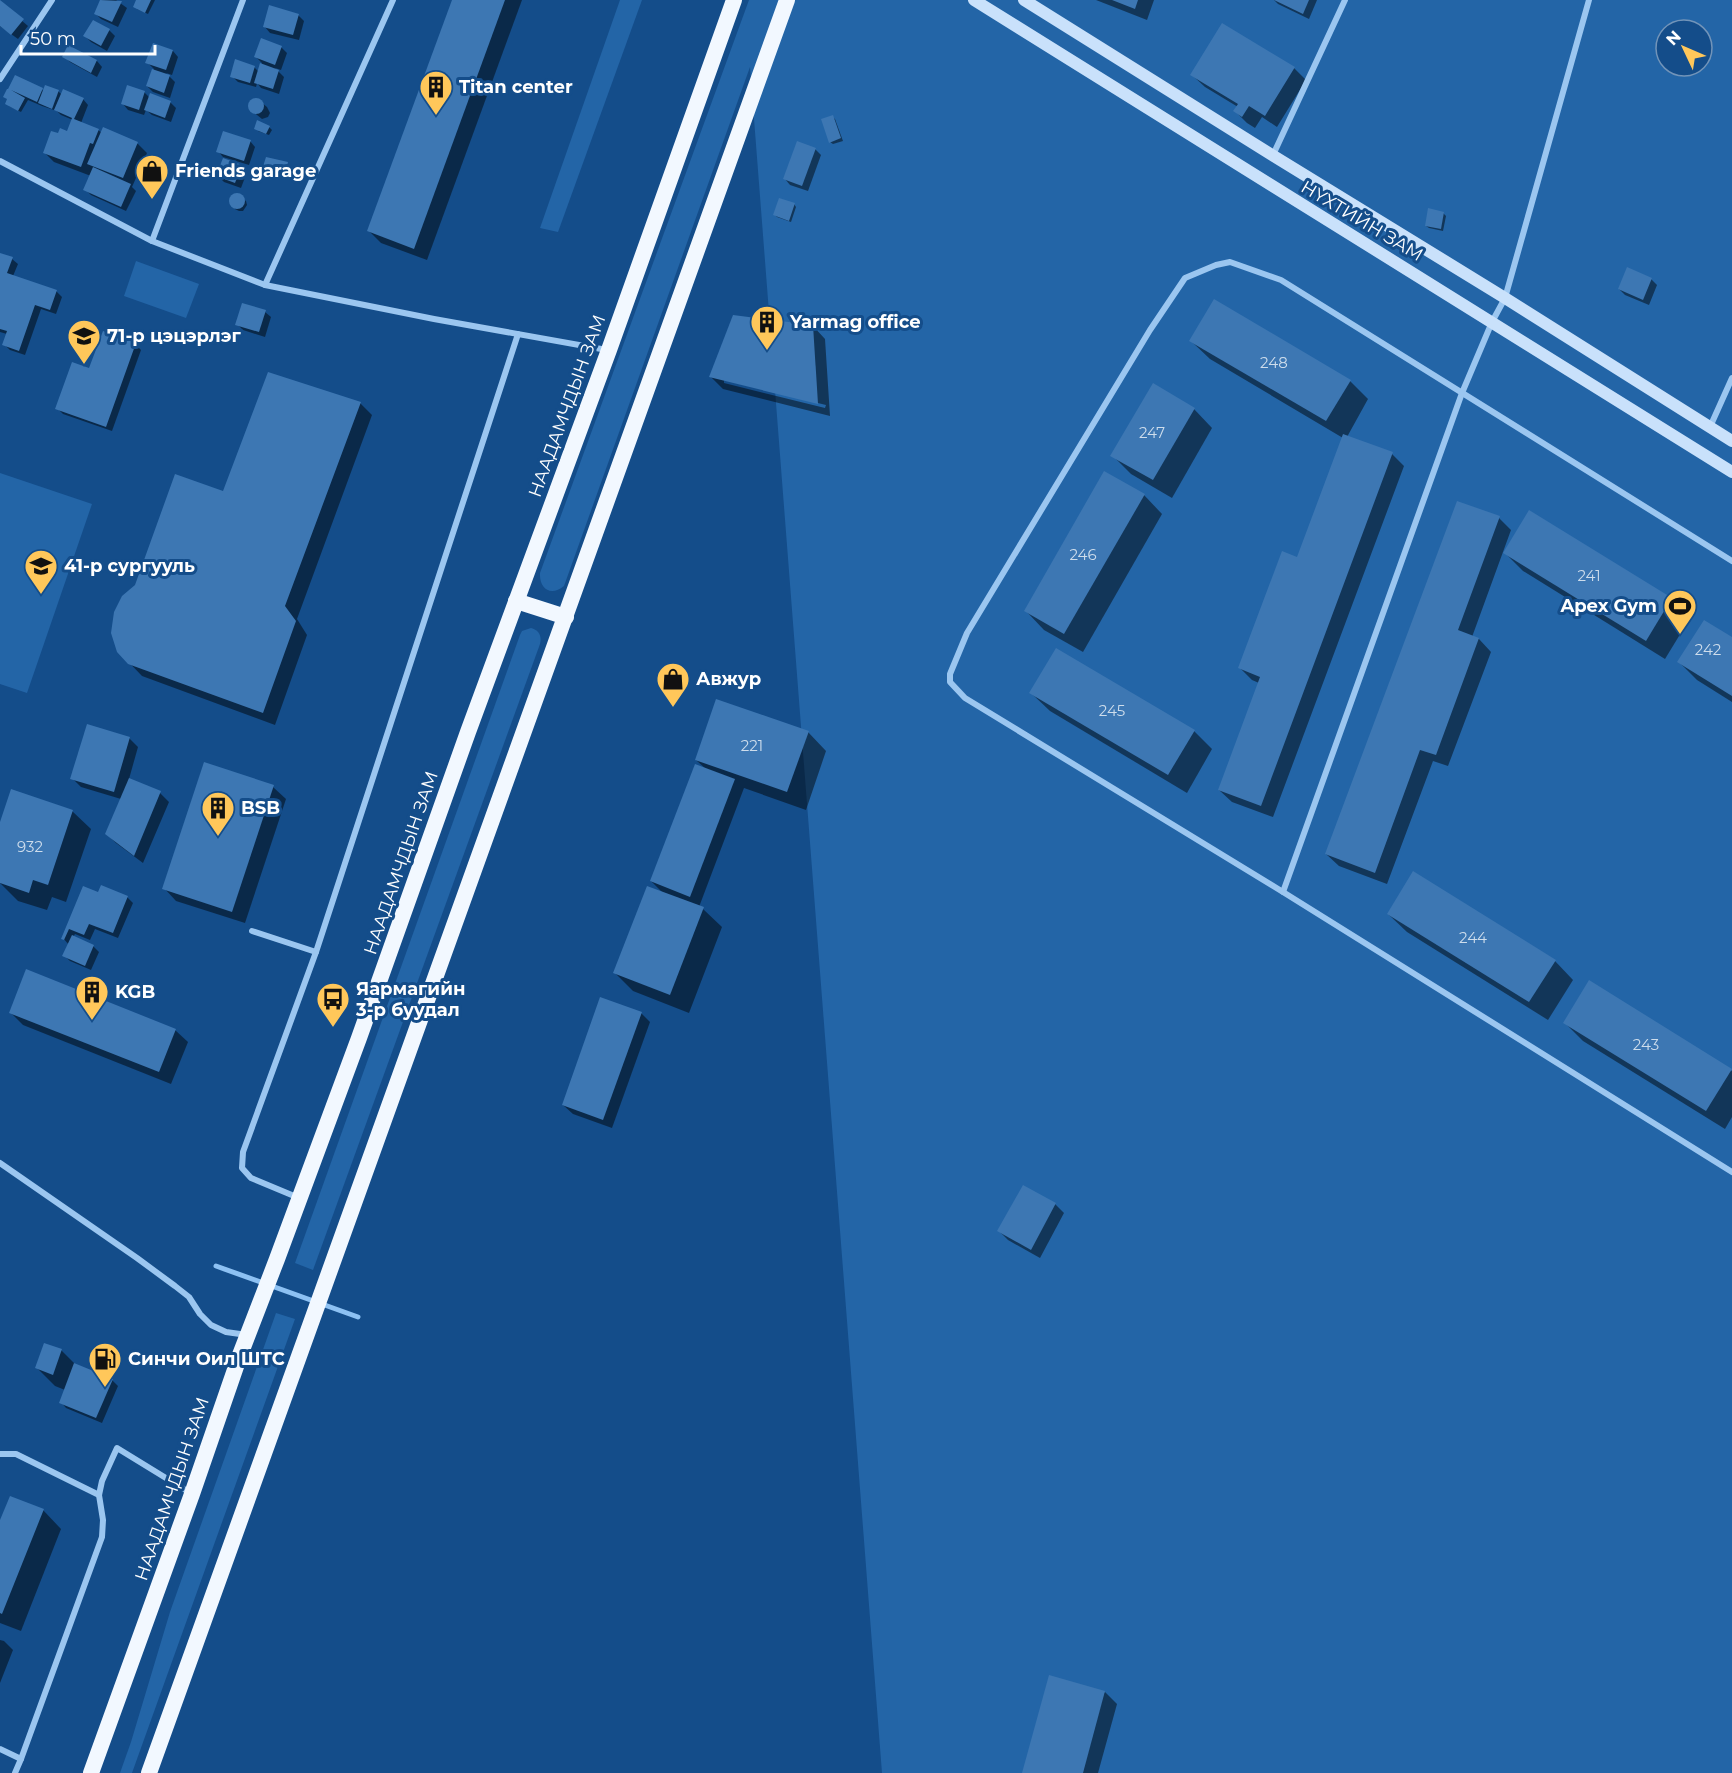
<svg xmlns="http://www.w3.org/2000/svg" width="1732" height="1773" viewBox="0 0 1732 1773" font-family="Montserrat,sans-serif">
<rect width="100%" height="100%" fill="#144d8a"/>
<!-- green -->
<g fill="#2365a7" fill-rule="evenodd">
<polygon points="620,0 642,0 558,232 540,228"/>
<path d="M749 0H1732V1773H882L750 67 564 586C551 597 539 589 540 573ZM1666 30H1702V66H1666Z"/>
<polygon points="136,261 199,284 186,318 124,296"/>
<polygon points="0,473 92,504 27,693 0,684"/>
<path d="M531 628C539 630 542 636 540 644L313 1270 295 1263 520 635 522 631Z"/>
<polygon points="276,1313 295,1319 132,1773 120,1773 131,1742 170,1612"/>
</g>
<!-- shadow -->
<g fill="#0007" fill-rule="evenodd">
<polygon points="102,0 116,0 127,8 118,27 101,19 96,14"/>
<polygon points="138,0 155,0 148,14 137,9"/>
<polygon points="453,0 522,0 427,260 381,243 369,231"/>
<polygon points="1096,0 1154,0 1147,20"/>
<polygon points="1274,0 1317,0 1309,19 1278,4"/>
<polygon points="0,2 28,26 18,39 0,26"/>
<polygon points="298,15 304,21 299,40 270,33 265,27"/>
<polygon points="93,22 109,30 115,36 107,51 91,42 85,36"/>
<polygon points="154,45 173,51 178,57 172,75 166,73 175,82 170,98 153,92 147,86 154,69 147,62"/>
<polygon points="69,47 97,61 102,67 97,77 70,62 64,56"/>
<polygon points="281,47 287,53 281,70 275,68 284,77 279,94 261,88 257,83 256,87 238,82 232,76 254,67 259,72 262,63 256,57"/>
<polygon points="1294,68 1306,80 1277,127 1262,117 1255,128 1247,123 1235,111 1238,107 1205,87 1192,75"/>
<polygon points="10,89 58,91 62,95 83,99 88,105 81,123 98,130 102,133 103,129 138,144 147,153 132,187 136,191 126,211 91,195 85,189 91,176 54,162 45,153 59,135 68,133 73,120 61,115 55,109 54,110 42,106 28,100 21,112 9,106 15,94"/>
<polygon points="144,92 150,98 170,102 176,108 171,122 152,115 146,110 144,115 128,110 123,104"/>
<polygon points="257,99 267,107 270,113 268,117 262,119 251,110 250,106 253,100"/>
<polygon points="832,117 835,119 843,141 833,144 830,142"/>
<polygon points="269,127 272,130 269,135 258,131"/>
<polygon points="250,141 255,147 249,165 223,157 218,151"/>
<polygon points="815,149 821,155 808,191 790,185 785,179"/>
<polygon points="287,164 289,166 288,171 282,170 279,179 266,175 263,173"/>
<polygon points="241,167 247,172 241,188 224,182 218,176"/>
<polygon points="237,195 246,201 247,205 243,211 239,211 235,209 230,202 233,196"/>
<polygon points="794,204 796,207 791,222 777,217 775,215"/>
<polygon points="1443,213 1446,216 1443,231 1429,228 1426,226"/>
<polygon points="0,254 12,259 18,264 13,276 56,291 62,297 56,314 41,309 25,355 10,350 4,344 7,334 0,332"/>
<polygon points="1651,279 1657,285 1649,305 1625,295 1619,289"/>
<polygon points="265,312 271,317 265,337 243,330 237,324"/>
<path d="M813 326 825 339 830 416 723 389 711 377ZM724 380 826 405 825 408 724 383Z"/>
<polygon points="1191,341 1350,381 1368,399 1347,437 1392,454 1404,466 1273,817 1232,802 1219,790 1259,683 1252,680 1240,668 1298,559 1343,438 1210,359"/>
<polygon points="135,344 141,350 112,431 63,414 57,408 90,370"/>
<polygon points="360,403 372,415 297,619 307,635 275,725 142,676 118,651 137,585 224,493"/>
<polygon points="1194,409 1212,428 1172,498 1131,474 1112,455"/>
<polygon points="1144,495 1162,514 1083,652 1044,630 1026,611"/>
<polygon points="1530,512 1671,600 1690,618 1665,659 1523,571 1505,553"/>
<polygon points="1499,518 1511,530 1472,637 1479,639 1491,652 1448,766 1433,761 1387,884 1339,866 1326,854"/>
<polygon points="1732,639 1732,702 1697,680 1679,662"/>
<polygon points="1031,693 1194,731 1212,749 1187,793 1050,711"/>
<polygon points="808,732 826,751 806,810 744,788 699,907 703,909 722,927 689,1013 633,991 615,973 664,894 651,881 707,770 696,760"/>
<polygon points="129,738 138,747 129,779 160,793 169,802 143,863 116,843 107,834 121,799 81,787 72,778"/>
<polygon points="205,764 273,787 286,799 245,923 176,901 164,888"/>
<polygon points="72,811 91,829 66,902 52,897 47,910 18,901 0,883 0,826"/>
<polygon points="84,887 99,894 127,897 133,903 118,938 95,929 90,940 75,934 73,937 93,946 99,952 91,970 70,961 64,955 69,945 63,938"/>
<polygon points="1388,914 1555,961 1573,980 1548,1020 1407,932"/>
<polygon points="1590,982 1732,1071 1732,1117 1725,1129 1583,1041 1565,1023"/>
<polygon points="11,1013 175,1030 188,1042 171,1084 23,1025"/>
<polygon points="641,1013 650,1022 612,1128 573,1114 563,1105"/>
<polygon points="1055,1204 1064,1213 1040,1258 1008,1240 999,1231"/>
<polygon points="61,1350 77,1366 112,1380 118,1386 102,1423 66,1408 61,1402 65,1390 55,1386 37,1368"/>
<polygon points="43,1510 61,1529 21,1631 0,1623 0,1524"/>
<polygon points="0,1640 4,1641 13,1650 0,1683"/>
<polygon points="1105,1692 1117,1704 1098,1773 1024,1773"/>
</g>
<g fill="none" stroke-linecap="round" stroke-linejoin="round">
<!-- stream -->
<polyline stroke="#8dc1f3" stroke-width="5" points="216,1266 358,1317"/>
</g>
<!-- building -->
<g fill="#3d77b3">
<polygon points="0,0 24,19 11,35 0,26"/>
<polygon points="100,0 122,1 112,22 94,14"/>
<polygon points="136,0 151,0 145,13 133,7"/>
<polygon points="452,0 505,0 414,249 367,231"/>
<polygon points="1112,0 1138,0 1135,9"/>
<polygon points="1274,0 1309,0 1303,14"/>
<polygon points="269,5 299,14 293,35 263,27"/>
<polygon points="93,20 110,29 101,46 83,36"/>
<polygon points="1222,23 1295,67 1265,116 1249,106 1242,117 1233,111 1238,104 1190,75"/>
<polygon points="261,38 282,46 275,65 254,57"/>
<polygon points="153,43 173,50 166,70 145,63"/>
<polygon points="68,45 97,60 91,73 62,57"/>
<polygon points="235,59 255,66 250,83 230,77"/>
<polygon points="260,63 279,70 273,89 254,83"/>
<polygon points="152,69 170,75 164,93 146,86"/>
<polygon points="15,75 43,88 37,102 11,90 25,98 18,111 5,104 7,99 3,97 7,89 8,89"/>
<polygon points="45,85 59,90 52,109 38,103"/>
<polygon points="127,85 145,91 139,110 121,104"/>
<polygon points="63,89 84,98 74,119 99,129 93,144 90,143 81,167 43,153 51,131 58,133 60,128 67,131 72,118 54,110"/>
<polygon points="150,93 171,101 165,118 144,110"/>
<circle cx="256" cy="106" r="8"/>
<polygon points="833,115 841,138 829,143 821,119"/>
<polygon points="257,120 270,126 266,134 254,129"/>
<polygon points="103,127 138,142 123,178 87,164"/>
<polygon points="223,131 251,140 244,161 216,152"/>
<polygon points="797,141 816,148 802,186 783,179"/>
<polygon points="266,157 288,162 286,170 280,168 277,177 261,173"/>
<polygon points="223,158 242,165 235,183 216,176"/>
<polygon points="93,167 131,184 121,207 83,190"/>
<circle cx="237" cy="201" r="8"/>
<polygon points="779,198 795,203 789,221 773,215"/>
<polygon points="1428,208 1444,212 1441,229 1425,226"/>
<polygon points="0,253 13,257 7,273 57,290 50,310 35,305 19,351 2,345 7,331 0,329"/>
<polygon points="1627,267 1652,278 1643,300 1618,289"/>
<polygon points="1214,299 1351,380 1326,421 1189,341"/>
<polygon points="242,303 266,310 259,332 235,325"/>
<polygon points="733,315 813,325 818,404 709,377"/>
<polygon points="103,331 136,343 106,427 55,409 72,362 89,368"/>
<polygon points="268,372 361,402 285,606 296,621 263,713 128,664 117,652 111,633 114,612 122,596 135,585 175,474 223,491"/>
<polygon points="1153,383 1195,408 1153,480 1110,456"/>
<polygon points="1343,434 1393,452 1261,806 1218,790 1260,677 1238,668 1282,551 1297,557"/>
<polygon points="1104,471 1145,494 1064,634 1024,611"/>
<polygon points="1457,501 1500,516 1458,630 1479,638 1436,755 1420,750 1375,873 1325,854"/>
<polygon points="1529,510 1672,598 1646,641 1503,553"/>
<polygon points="1704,620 1732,637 1732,696 1677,662"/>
<polygon points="1056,648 1195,730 1168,775 1029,693"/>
<polygon points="716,699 809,731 787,792 695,760"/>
<polygon points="87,724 130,737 114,792 70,779"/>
<polygon points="204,762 274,785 232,912 162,889"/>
<polygon points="695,764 735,779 690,897 650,881"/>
<polygon points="129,778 161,791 134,856 105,834"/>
<polygon points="11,789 73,810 48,885 33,880 29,893 0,883 0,822"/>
<polygon points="1413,871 1556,960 1529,1002 1387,914"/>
<polygon points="101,885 128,896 113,933 89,924 84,935 69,929 64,940 61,939 83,886 98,892"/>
<polygon points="647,886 704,907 670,995 613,973"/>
<polygon points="72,935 94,945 85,966 62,956"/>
<polygon points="26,969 176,1029 159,1072 9,1013"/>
<polygon points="1589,980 1732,1069 1706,1111 1563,1023"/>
<polygon points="600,997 642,1012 603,1120 562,1105"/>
<polygon points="1023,1185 1056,1203 1031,1250 997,1231"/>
<polygon points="44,1343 62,1349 53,1375 35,1368"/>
<polygon points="74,1363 113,1379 96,1418 59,1403"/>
<polygon points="10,1496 44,1509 2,1614 0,1613 0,1520"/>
<polygon points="1049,1675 1105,1691 1083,1773 1022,1773"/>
</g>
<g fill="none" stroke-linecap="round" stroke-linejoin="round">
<!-- minor -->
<g stroke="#9bc6f0" stroke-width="6">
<polyline points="0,79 52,0"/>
<polyline points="1273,155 1345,0"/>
<polyline points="0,161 152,241 265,285 434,319 607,350"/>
<polyline points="152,241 243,0"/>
<polyline points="265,285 393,0"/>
<polyline points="1710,427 1732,378"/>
<polyline points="1732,561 1281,280 1230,262 1216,265 1185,278 1150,330 967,633 950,674 950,682 965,698 1283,892 1732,1172"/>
<polyline points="1283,892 1462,393 1492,322 1505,298 1589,0"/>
<polyline points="252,931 316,952"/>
<polyline points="0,1163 137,1258 175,1286 189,1297 200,1314 211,1325 226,1332 247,1335"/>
<polyline points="299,1198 251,1178 242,1168 243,1152 316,952 518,334"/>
<polyline points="0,1454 16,1454 99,1495"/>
<polyline points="0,1749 21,1759 15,1773"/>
<polyline points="21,1759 102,1537 103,1520 99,1495 102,1481 117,1448 192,1494"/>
</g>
<!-- secondary -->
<g stroke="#c9e1fb" stroke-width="12">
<polyline points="974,0 1732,472"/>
<polyline points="1024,0 1272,155 1505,298 1732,441"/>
</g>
<!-- trunk -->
<g stroke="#f2f8ff" stroke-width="16">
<polyline points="516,601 566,617"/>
<polyline points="91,1773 192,1494 240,1355 277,1259 359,1038 468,732 609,350 734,0"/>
<polyline points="149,1773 787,0"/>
</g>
</g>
<!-- icons -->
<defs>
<symbol id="building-pin" viewBox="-11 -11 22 30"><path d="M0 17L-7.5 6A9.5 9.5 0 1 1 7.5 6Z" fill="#ffc75a" stroke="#144d8a"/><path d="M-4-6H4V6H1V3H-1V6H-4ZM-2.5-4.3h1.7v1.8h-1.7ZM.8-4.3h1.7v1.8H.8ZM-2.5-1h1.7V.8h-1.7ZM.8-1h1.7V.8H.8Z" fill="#111"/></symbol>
<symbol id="shop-pin" viewBox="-11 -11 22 30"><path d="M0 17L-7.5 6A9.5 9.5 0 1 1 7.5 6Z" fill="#ffc75a" stroke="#144d8a"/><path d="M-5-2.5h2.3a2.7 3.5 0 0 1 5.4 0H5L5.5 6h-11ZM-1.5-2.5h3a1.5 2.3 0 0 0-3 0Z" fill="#111"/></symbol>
<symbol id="school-pin" viewBox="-11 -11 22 30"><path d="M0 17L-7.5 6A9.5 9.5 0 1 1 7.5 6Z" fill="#ffc75a" stroke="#144d8a"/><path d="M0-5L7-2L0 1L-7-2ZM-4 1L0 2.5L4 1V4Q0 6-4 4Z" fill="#111"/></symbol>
<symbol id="stadium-pin" viewBox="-11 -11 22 30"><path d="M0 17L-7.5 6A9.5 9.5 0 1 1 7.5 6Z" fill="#ffc75a" stroke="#144d8a"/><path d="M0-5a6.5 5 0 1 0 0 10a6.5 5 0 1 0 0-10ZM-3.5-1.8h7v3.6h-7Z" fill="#111"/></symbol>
<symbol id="bus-pin" viewBox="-11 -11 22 30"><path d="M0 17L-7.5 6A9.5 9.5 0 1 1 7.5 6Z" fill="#ffc75a" stroke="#144d8a"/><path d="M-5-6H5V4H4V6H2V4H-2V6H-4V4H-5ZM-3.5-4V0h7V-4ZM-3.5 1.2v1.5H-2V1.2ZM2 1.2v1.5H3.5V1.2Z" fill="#111"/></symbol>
<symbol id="fuel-pin" viewBox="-11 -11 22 30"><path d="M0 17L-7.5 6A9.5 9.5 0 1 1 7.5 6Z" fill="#ffc75a" stroke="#144d8a"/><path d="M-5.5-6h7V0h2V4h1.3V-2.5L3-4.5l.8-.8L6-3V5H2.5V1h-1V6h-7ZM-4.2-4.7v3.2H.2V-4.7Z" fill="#111"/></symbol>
</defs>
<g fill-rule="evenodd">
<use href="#building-pin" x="417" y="68" width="38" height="52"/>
<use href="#shop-pin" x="133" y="152" width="38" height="52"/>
<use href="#building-pin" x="748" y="303" width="38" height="52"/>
<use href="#school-pin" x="65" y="317" width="38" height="52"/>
<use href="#school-pin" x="22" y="547" width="38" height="52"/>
<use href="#stadium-pin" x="1661" y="587" width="38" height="52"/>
<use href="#shop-pin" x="654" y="660" width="38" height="52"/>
<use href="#building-pin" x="199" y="789" width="38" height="52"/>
<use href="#building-pin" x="73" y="973" width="38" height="52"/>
<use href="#bus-pin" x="314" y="980" width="38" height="52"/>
<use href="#fuel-pin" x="86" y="1340" width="38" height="52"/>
</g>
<g text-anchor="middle" stroke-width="6" stroke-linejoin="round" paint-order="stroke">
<!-- number labels -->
<g font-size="15" fill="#ceddec">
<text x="1274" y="368">248</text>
<text x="1152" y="438">247</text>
<text x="1083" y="560">246</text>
<text x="1589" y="581">241</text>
<text x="1708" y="655">242</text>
<text x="1112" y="716">245</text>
<text x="752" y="751">221</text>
<text x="30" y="852">932</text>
<text x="1473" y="943">244</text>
<text x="1646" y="1050">243</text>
</g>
<!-- poi labels -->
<g font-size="18" font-weight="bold" fill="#fff" stroke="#144d8a" text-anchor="start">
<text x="459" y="93">Titan center</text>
<text x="175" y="177">Friends garage</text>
<text x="790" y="328">Yarmag office</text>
<text x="107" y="342">71-р цэцэрлэг</text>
<text x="64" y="572">41-р сургууль</text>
<text x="1657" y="612" text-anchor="end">Apex Gym</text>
<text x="696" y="685">Авжур</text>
<text x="241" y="814">BSB</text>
<text x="356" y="995">Яармагийн<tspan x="356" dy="21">3-р буудал</tspan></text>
<text x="115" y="998">KGB</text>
<text x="128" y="1365">Синчи Оил ШТС</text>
</g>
<!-- street labels -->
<g font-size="18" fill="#fff" stroke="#144d8a">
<text transform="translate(1362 221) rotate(31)" y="6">НҮХТИЙН ЗАМ</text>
<text transform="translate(567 406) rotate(-70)" y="6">НААДАМЧДЫН ЗАМ</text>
<text transform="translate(401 863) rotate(-71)" y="6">НААДАМЧДЫН ЗАМ</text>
<text transform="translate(172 1489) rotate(-71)" y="6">НААДАМЧДЫН ЗАМ</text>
</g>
</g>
<!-- north arrow -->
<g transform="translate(1684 48) rotate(314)"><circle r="28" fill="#144d8a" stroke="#7294b9" stroke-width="1.5"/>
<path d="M0-4.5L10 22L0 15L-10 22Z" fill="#ffc75a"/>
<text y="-9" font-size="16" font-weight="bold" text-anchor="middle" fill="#ffffff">N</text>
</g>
<!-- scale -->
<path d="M21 45v9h134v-9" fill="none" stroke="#ffffff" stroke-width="3"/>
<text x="30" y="45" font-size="18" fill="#ffffff" stroke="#144d8a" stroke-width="4.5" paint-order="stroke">50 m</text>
</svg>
